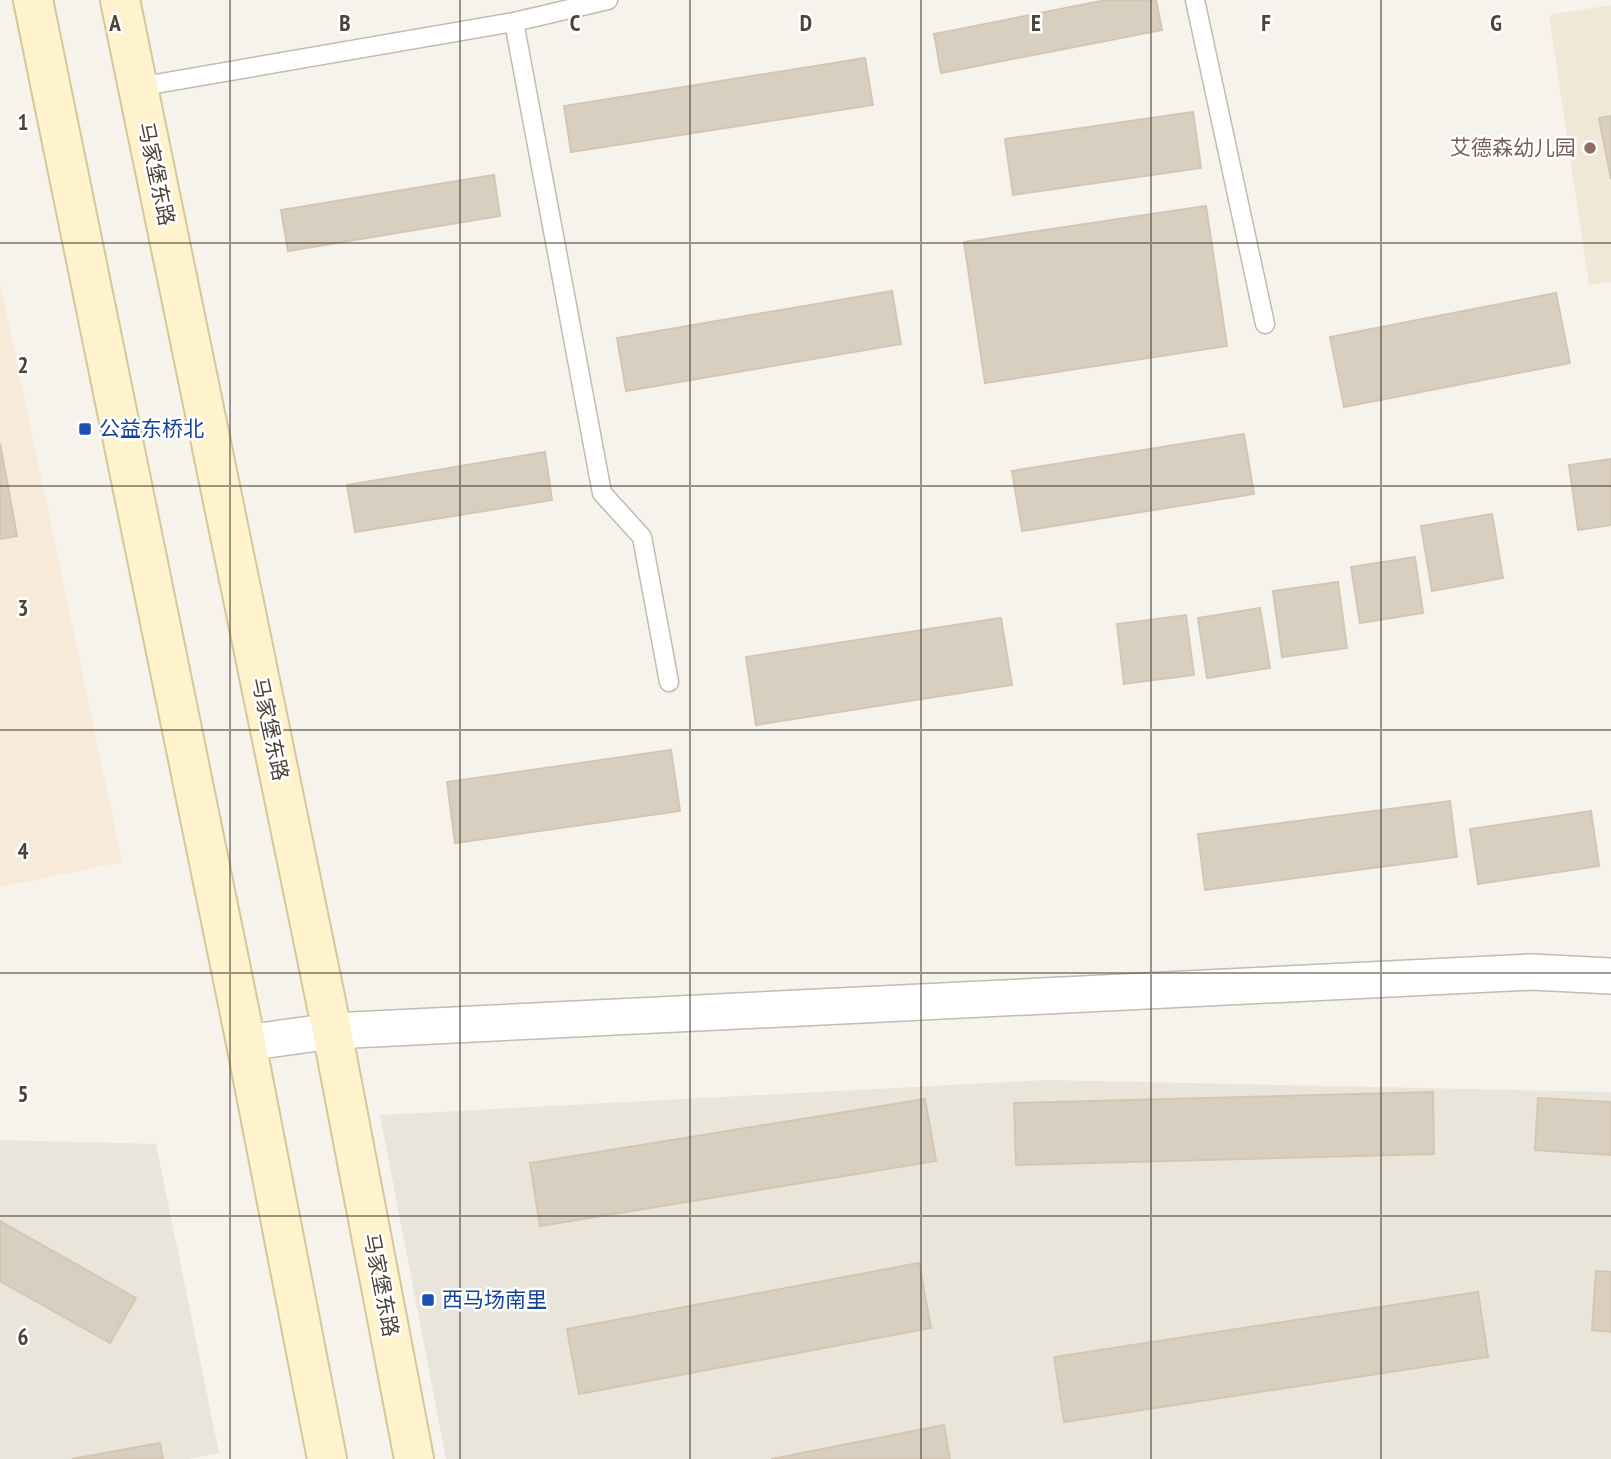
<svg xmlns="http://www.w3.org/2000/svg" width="1611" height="1459" viewBox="0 0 1611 1459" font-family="'PT Sans Narrow','Noto Sans SC',sans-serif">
<rect width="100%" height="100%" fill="#f6f3ec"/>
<!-- residential -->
<g fill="#eae5da">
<polygon points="1046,1080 1611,1092 1611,1459 446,1459 380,1115"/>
<polygon points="0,1140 156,1144 219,1453 189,1459 0,1459"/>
</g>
<!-- commercial -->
<polygon fill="#f7ead8" points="0,282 122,862 0,887"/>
<!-- education -->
<polygon fill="#efe8d6" points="1611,5 1611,282 1589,285 1549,15"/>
<!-- building -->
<g fill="#d8cfc1" stroke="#d3c7b4" stroke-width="2">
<polygon points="1106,0 1156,0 1162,30 941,73 934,34"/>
<polygon points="865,58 873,105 571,152 564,106"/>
<polygon points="1193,112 1201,168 1013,195 1005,139"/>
<polygon points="1611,116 1611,179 1599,118"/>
<polygon points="494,175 500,216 288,251 281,210"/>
<polygon points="1206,206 1227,346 985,383 964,242"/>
<polygon points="892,291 901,344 626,391 617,338"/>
<polygon points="1556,293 1570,363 1344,407 1330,337"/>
<polygon points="1244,434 1254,494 1022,531 1012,471"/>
<polygon points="0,443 17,536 0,539"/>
<polygon points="545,452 552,500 355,532 347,485"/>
<polygon points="1611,459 1611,525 1578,530 1569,465"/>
<polygon points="1492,514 1503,578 1432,591 1421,526"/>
<polygon points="1415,557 1423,613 1360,623 1351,567"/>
<polygon points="1338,582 1347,648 1282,657 1273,591"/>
<polygon points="1260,608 1270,668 1207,678 1198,618"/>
<polygon points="1186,615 1194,675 1124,684 1117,624"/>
<polygon points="1001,618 1012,685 756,725 746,657"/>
<polygon points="671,750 680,811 455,843 447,782"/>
<polygon points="1450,801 1457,857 1205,890 1198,834"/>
<polygon points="1591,811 1599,866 1478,884 1470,829"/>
<polygon points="1433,1092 1434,1154 1016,1165 1014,1103"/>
<polygon points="1538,1098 1611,1102 1611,1155 1535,1150"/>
<polygon points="925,1099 936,1161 540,1226 530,1163"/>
<polygon points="0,1221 136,1298 110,1343 0,1281"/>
<polygon points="919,1263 931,1328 579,1394 567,1329"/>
<polygon points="1596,1271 1611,1272 1611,1332 1592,1330"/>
<polygon points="1478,1292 1488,1357 1064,1422 1054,1357"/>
<polygon points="944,1425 950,1459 771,1459"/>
<polygon points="160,1443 163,1459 72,1459"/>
</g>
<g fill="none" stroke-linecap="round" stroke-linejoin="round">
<defs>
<g id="service">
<polyline points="1195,0 1265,324"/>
<polyline points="514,22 602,493 642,537 669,682"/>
<polyline points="138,87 514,22 608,0"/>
</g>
<polyline id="minor" points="246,1043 332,1031 1532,972 1611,976"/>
<g id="secondary">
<polyline points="33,0 246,1043 327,1459"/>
<polyline points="120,0 332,1031 414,1459"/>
</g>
</defs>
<!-- service casing -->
<use href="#service" stroke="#c2bbae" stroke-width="21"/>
<!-- minor casing -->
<use href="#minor" stroke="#c2bbae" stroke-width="38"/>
<!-- secondary casing -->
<use href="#secondary" stroke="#d6c79b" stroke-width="42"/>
<!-- service -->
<use href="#service" stroke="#fff" stroke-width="18"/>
<!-- minor -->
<use href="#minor" stroke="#fff" stroke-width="35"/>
<!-- secondary -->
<use href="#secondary" stroke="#fff3cd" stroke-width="38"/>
</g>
<!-- grid -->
<path fill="none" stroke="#4b4439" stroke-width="2" stroke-opacity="0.55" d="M230 0V1459M460 0V1459M690 0V1459M921 0V1459M1151 0V1459M1381 0V1459M0 243H1611M0 486H1611M0 730H1611M0 973H1611M0 1216H1611"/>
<!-- markers -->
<circle fill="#8d6e63" stroke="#fff" stroke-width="2.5" cx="1590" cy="148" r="7"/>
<g fill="#1a4fb4" stroke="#fff" stroke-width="2.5">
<rect x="78" y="422" width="14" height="14" rx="3.5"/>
<rect x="421" y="1293" width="14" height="14" rx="3.5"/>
</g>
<g text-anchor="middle" stroke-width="5" stroke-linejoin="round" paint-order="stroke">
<!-- education labels -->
<g font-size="21" fill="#785e54" stroke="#fff" text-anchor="end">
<text x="1576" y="155">艾德森幼儿园</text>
</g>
<!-- street labels -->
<g font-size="21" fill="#4b4439" stroke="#fff">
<text transform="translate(156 174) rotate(78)" y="7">马家堡东路</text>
<text transform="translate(270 729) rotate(78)" y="7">马家堡东路</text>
<text transform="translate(381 1285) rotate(79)" y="7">马家堡东路</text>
</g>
<!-- transit labels -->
<g font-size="21" fill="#164399" stroke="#fff" text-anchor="start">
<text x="99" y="436">公益东桥北</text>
<text x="442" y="1307">西马场南里</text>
</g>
</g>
<g font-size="23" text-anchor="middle" font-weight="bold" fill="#4b4439" stroke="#fff" stroke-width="5" stroke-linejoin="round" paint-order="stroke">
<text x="115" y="31">A</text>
<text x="345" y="31">B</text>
<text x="575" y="31">C</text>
<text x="806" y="31">D</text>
<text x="1036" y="31">E</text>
<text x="1266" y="31">F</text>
<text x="1496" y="31">G</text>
<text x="23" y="130">1</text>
<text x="23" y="373">2</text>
<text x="23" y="616">3</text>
<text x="23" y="859">4</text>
<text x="23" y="1102">5</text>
<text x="23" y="1345">6</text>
</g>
</svg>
